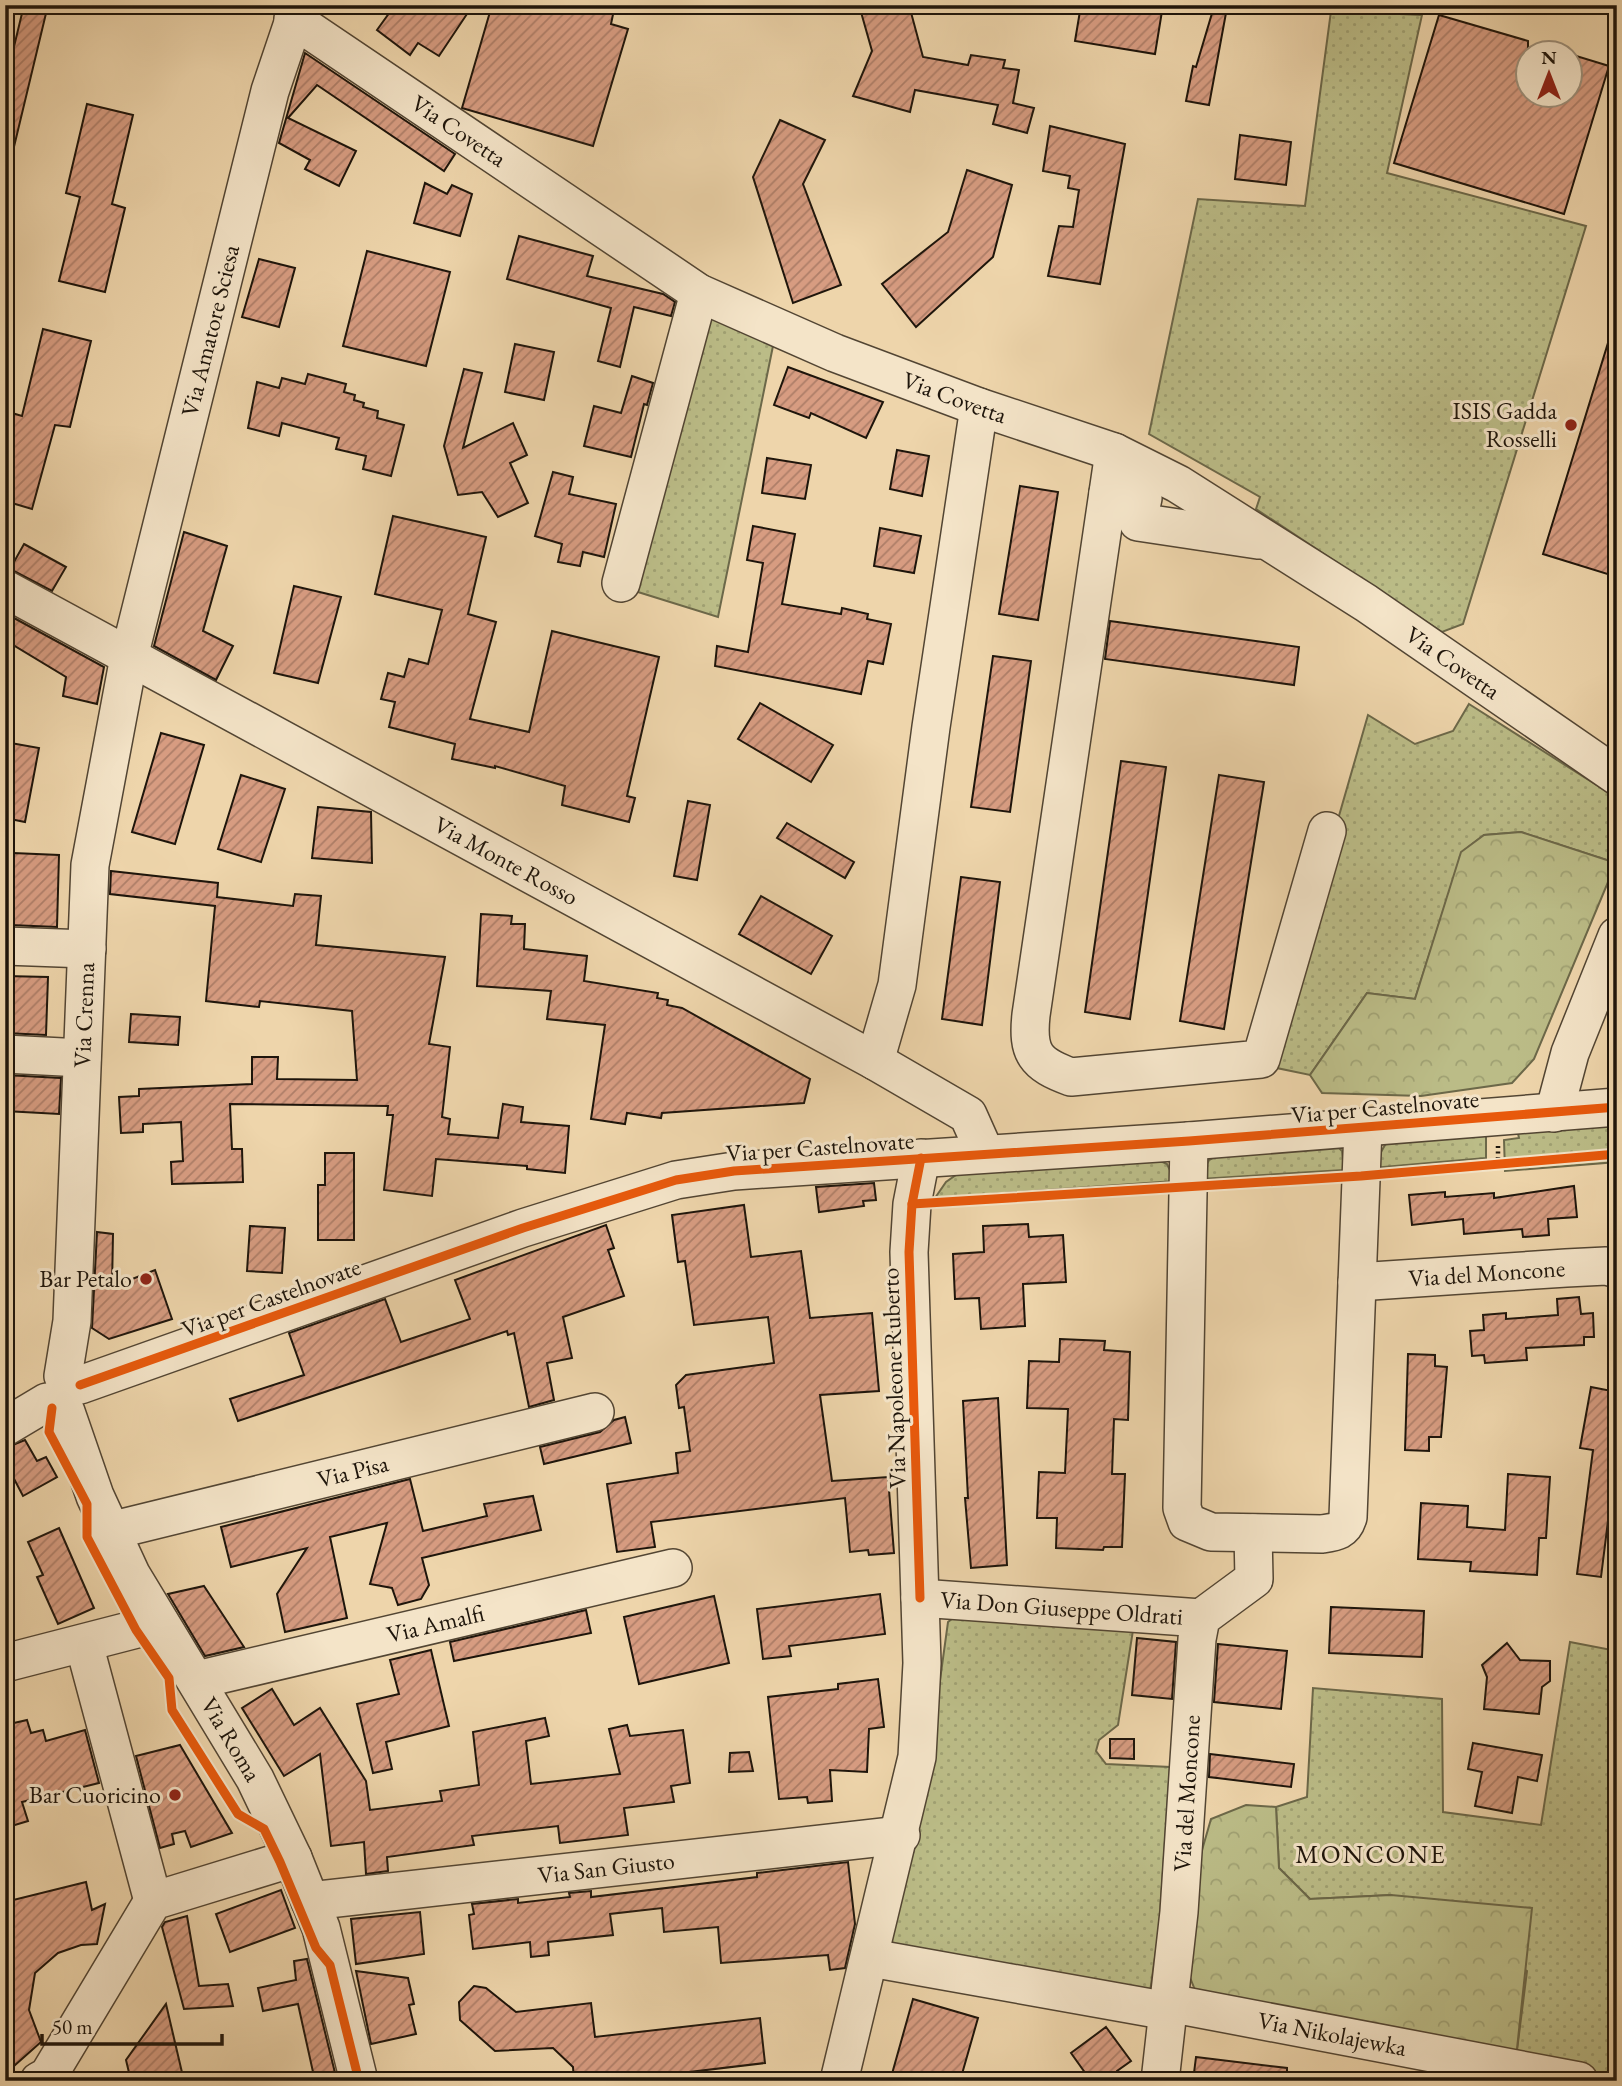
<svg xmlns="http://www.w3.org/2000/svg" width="1622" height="2086" viewBox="0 0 1622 2086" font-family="'EB Garamond',serif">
<defs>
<pattern id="grass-dots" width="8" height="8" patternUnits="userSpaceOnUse" patternTransform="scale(1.75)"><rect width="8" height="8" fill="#bbbc87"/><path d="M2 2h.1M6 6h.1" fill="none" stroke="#a0a173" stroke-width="1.8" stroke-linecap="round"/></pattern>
<pattern id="forest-crowns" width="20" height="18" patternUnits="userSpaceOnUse" patternTransform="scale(1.75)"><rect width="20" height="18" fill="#bbbc87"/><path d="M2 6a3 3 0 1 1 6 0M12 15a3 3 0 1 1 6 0" fill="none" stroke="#a0a173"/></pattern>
<pattern id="building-hatch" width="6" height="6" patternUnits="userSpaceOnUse" patternTransform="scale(1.75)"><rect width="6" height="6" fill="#d79c81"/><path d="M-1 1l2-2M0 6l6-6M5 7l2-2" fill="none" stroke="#ae7e68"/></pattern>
</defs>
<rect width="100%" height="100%" fill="#eed5ab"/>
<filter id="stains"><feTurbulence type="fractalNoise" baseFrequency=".00286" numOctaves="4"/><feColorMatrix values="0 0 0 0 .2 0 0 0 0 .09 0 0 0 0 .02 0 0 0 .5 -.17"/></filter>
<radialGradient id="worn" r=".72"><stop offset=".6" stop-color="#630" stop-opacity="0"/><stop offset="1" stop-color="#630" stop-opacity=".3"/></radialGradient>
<!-- grass -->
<g fill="url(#grass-dots)" stroke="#6c6849" stroke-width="2">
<polygon points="1331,11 1422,15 1387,173 1586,226 1463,624 1442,632 1256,509 1260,497 1149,434 1198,199 1305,206"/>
<polygon points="710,311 774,341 718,617 638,592 699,314"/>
<polygon points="1469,704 1617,798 1616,863 1521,832 1484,835 1462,852 1415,999 1367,993 1310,1075 1267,1066 1368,715 1415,744 1453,731"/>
<polygon points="1617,1124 1617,1162 1505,1171 1504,1140 1519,1138 1517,1129"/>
<polygon points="1486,1130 1486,1158 1372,1168 1385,1145 1394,1138"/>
<polygon points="1333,1142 1342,1151 1344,1170 1200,1179 1209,1160 1226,1151"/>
<polygon points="1152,1157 1167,1164 1175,1181 935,1198 946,1182 966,1168"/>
<polygon points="957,1615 1134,1624 1118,1725 1099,1740 1096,1751 1106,1764 1170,1767 1159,1930 1150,1992 888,1954 929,1760 948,1622"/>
<polygon points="1570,1642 1617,1651 1617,2029 1606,2079 1516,2058 1527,1971 1391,1895 1310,1899 1279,1868 1276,1807 1307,1797 1313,1688 1442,1699 1443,1812 1541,1825"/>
</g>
<!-- forest -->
<g fill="url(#forest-crowns)" stroke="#6c6849" stroke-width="2">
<polygon points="1521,832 1616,863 1534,1059 1512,1083 1421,1096 1322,1093 1310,1075 1367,993 1415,999 1461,852 1484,835"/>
<polygon points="1246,1805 1276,1807 1279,1868 1310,1899 1391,1895 1532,1908 1516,2058 1195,1990 1189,1975 1198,1864 1211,1819"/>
</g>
<!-- building -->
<g fill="url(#building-hatch)" stroke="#1e150b" stroke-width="2">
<polygon points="24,5 48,5 13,151 5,150 5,84"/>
<polygon points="395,5 458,5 467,14 439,56 418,43 410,55 377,30"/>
<polygon points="492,5 615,5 611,24 628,29 593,146 462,108"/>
<polygon points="859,5 909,5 923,57 968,65 971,55 1005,60 1003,68 1019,70 1013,103 1034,108 1027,133 993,124 998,105 915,90 910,112 853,96 872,51"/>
<polygon points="1081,5 1163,5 1155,54 1075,41"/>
<polygon points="1213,10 1226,13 1209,105 1186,101 1193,66 1196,67"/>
<polygon points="1439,15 1528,41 1528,94 1570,94 1570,54 1609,66 1564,214 1394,163"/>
<polygon points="305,53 455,154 444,171 317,85 288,118 356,151 339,186 305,169 310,160 279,143"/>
<polygon points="87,104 133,115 112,204 125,208 105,292 59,281 80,197 66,193"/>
<polygon points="780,120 825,140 803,184 841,285 793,303 753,177"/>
<polygon points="1050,126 1125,144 1100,284 1048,276 1059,226 1073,227 1079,190 1068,188 1070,176 1043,171"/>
<polygon points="1240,135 1291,142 1286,185 1235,179"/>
<polygon points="967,170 1012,185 993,257 916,327 882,284 948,232"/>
<polygon points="425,183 447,194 452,185 472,194 460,236 414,223"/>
<polygon points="519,236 593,256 587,276 663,294 675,302 671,316 634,307 620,367 598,361 611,308 507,279"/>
<polygon points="367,251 450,272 426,366 343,346"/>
<polygon points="259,259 295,268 279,327 242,317"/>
<polygon points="43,329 91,341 70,427 55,425 32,509 5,501 5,437 12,413 22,416"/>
<polygon points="1612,330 1617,331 1617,577 1543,554"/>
<polygon points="515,344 554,352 544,400 505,392"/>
<polygon points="788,367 883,402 866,438 811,413 809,418 774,405"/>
<polygon points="464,369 482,373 463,448 513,423 527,455 510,463 528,503 498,517 482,492 458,495 444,446"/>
<polygon points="308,374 346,384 344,392 355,395 354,400 364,403 363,407 378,411 377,418 404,425 391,476 363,469 366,456 336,449 339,438 282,423 279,436 248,428 257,382 279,388 282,378 305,384"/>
<polygon points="632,376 653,383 647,405 644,404 631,457 584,446 594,406 621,413"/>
<polygon points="897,450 929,456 922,496 890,489"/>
<polygon points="767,458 811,465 805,499 762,493"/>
<polygon points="553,472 573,477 569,494 616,504 604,557 583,552 580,566 558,562 562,544 535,536"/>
<polygon points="1020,486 1058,492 1038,620 999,614"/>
<polygon points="393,516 486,537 468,614 496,622 470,719 529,732 552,631 659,657 627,796 635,798 629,822 562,805 565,786 495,766 495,768 452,759 455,744 389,727 395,702 381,699 388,673 404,677 409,659 428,664 442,610 375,594"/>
<polygon points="753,526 795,534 782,604 841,614 842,608 868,614 867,619 891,624 883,664 868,661 861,694 715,666 717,646 748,652 763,563 747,560"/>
<polygon points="880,528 921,536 914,573 874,566"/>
<polygon points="184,532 227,546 203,631 233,646 216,680 154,646"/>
<polygon points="24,544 66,567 52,591 10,569"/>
<polygon points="294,586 341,597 318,683 274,673"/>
<polygon points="14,618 104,667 97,704 63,696 66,677 5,640"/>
<polygon points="1110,621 1299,647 1294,685 1105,659"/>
<polygon points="993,656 1031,661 1010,812 971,807"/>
<polygon points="760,703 833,745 811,782 738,739"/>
<polygon points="161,733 204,745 175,844 132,832"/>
<polygon points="5,742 39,748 25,822 5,818"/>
<polygon points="1121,761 1166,767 1130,1019 1085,1012"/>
<polygon points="241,775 285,789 261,862 218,849"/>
<polygon points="1219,775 1264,782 1224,1029 1180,1021"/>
<polygon points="688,801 710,805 697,880 674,876"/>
<polygon points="318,807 371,812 372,863 312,858"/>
<polygon points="787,823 854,862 845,878 777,838"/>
<polygon points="13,853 59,855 57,927 10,925"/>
<polygon points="111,871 218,883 217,897 293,906 295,894 321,896 316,945 445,957 429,1044 450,1047 442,1117 450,1119 448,1134 498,1138 503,1104 523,1107 521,1122 569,1126 565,1173 527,1169 527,1166 436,1159 432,1196 384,1190 393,1115 387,1115 388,1106 230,1104 232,1149 242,1149 243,1182 172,1184 171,1162 183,1161 181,1122 143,1124 143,1132 121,1133 119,1097 139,1096 139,1089 252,1084 252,1057 278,1057 277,1079 357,1080 352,1011 260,1001 259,1007 206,1001 215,906 110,894"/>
<polygon points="961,877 1000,882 982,1025 942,1019"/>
<polygon points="761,896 832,936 811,974 739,934"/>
<polygon points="481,914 512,916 511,924 525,924 524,949 587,956 584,981 658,993 657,998 668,1000 667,1005 682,1008 810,1079 804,1103 662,1113 661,1118 627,1113 625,1124 591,1119 605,1025 547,1019 551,991 477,986"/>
<polygon points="5,976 48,977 46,1035 5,1033"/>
<polygon points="131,1014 180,1017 178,1045 129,1042"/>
<polygon points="5,1075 61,1078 59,1114 5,1111"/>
<polygon points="325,1153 354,1153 354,1240 318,1240 318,1185 325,1185"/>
<polygon points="874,1183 876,1200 863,1201 864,1206 819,1212 816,1187"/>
<polygon points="1574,1186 1577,1217 1548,1219 1549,1235 1523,1237 1522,1229 1464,1234 1463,1219 1412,1225 1409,1195 1445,1192 1445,1197 1494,1193 1494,1198"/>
<polygon points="744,1205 751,1257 801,1251 810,1318 872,1313 879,1391 820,1395 832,1481 888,1477 894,1553 869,1555 868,1550 850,1552 845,1498 651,1522 655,1547 617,1552 607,1484 678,1473 676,1453 690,1451 684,1407 679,1408 676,1385 686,1375 774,1363 768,1317 694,1325 685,1261 678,1262 672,1215"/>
<polygon points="1028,1224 1029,1237 1063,1235 1066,1282 1023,1284 1025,1326 981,1329 979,1298 955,1299 953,1254 984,1252 983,1226"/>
<polygon points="606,1225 614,1248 608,1250 624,1296 563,1317 572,1358 547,1363 554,1400 529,1407 514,1333 508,1335 507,1331 238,1421 230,1399 304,1375 289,1333 385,1299 401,1342 470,1319 455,1280"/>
<polygon points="250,1226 285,1228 282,1273 247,1271"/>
<polygon points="97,1232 113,1234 112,1287 155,1270 172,1319 109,1339 92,1328"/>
<polygon points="1579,1297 1581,1314 1593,1313 1594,1337 1584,1337 1584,1345 1526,1348 1527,1360 1485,1363 1484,1355 1472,1356 1470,1331 1484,1330 1483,1315 1506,1313 1506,1319 1558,1315 1557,1299"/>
<polygon points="1060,1339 1105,1341 1104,1350 1130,1352 1128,1420 1114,1419 1112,1474 1125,1474 1122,1547 1104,1547 1103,1550 1056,1548 1057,1518 1037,1518 1039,1472 1065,1473 1068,1409 1027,1408 1029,1361 1059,1362"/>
<polygon points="1408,1354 1435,1355 1435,1366 1447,1367 1441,1437 1429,1437 1429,1451 1405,1450"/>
<polygon points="1591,1387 1617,1392 1617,1514 1609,1513 1601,1577 1577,1574 1593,1450 1580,1448"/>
<polygon points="998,1398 1007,1565 971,1568 965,1498 968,1498 963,1401"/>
<polygon points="625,1417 631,1443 544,1464 540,1447 600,1432 614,1420"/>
<polygon points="25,1440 37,1461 46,1457 57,1477 23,1496 12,1475 5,1479 5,1448"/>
<polygon points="1508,1474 1550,1477 1546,1538 1539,1538 1537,1575 1470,1571 1471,1562 1418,1559 1421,1503 1468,1506 1467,1527 1505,1530"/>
<polygon points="410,1479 423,1531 487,1516 484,1504 533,1496 541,1530 422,1558 429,1585 421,1599 398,1605 392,1588 370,1584 387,1523 330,1537 347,1618 285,1632 277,1594 307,1548 231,1567 221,1527"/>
<polygon points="59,1528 94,1608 58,1624 37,1577 43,1575 28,1542"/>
<polygon points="204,1586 244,1647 205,1656 168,1594"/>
<polygon points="880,1594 885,1634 789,1646 791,1656 763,1659 757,1609"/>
<polygon points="714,1596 729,1663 639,1684 624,1617"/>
<polygon points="1331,1607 1424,1611 1422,1657 1329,1653"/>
<polygon points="586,1610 591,1633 454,1661 450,1642"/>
<polygon points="1137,1638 1176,1642 1172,1699 1132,1695"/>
<polygon points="1507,1643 1520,1660 1550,1661 1550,1681 1542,1687 1539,1714 1484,1709 1487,1677 1482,1665"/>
<polygon points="1218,1644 1287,1651 1281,1709 1214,1702"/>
<polygon points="431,1650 449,1726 386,1742 392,1769 373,1773 357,1704 399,1694 390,1660"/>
<polygon points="878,1679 884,1727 869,1729 867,1772 830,1770 832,1801 808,1803 807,1797 779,1799 768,1697 838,1689 838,1684"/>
<polygon points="272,1689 294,1725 320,1708 366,1781 370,1810 442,1801 440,1791 479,1785 473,1732 545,1718 549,1736 526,1741 531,1784 620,1774 609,1729 627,1725 630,1736 683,1730 690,1783 671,1786 674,1802 624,1808 628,1835 560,1843 558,1826 472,1836 474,1845 387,1857 388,1871 366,1874 364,1842 331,1846 320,1754 284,1776 242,1708"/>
<polygon points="27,1720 31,1733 43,1730 46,1741 85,1730 99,1783 22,1802 28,1821 5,1828 5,1725"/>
<polygon points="1110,1739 1134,1739 1134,1759 1110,1758"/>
<polygon points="1473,1743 1542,1755 1537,1781 1518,1777 1512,1813 1475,1806 1482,1772 1468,1769"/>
<polygon points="180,1745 232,1833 191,1847 185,1831 172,1834 174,1844 160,1848 136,1756"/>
<polygon points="749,1752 753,1771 729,1772 730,1753"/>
<polygon points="1210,1754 1294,1764 1291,1787 1209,1777"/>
<polygon points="848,1862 855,1924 845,1968 830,1970 828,1955 721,1963 718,1927 664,1932 662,1908 610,1914 613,1935 548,1942 549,1955 531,1957 530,1942 473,1949 469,1915 474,1914 472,1904 518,1899 518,1903 570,1897 569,1893 591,1891 591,1897 757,1877 757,1873"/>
<polygon points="86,1882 92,1910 105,1904 97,1944 81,1945 58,1953 35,1973 29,2010 41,2042 5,2074 5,1902"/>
<polygon points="281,1890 295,1928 230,1952 216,1914"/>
<polygon points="420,1912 424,1954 356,1964 351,1919"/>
<polygon points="187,1916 199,1986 228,1984 233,2006 184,2009 162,1927 165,1922"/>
<polygon points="307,1959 337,2081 315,2081 298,2004 263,2011 258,1988 296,1980 294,1961"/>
<polygon points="356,1971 408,1978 414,2004 409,2005 416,2034 371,2044"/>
<polygon points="474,1986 486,1988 516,2012 591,2003 595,2037 760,2018 765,2063 614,2081 574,2081 573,2067 553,2048 495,2051 460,2020 459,2002"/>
<polygon points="913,1999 978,2018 960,2081 890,2081"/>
<polygon points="166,2004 184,2081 131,2081 126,2060"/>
<polygon points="1106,2027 1131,2061 1117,2071 1119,2081 1091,2081 1071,2053"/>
<polygon points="1196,2057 1287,2068 1287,2081 1193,2081"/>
</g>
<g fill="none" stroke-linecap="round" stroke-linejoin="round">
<defs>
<g id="minor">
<path id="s1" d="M293 19 699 293 835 353 979 407 1114 452 1178 484 1366 603 1617 776"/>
<path d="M1114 452 1031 1015C1027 1053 1035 1064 1071 1077L1261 1059 1327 831"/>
<polyline points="1108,493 1143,498 1138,522 1258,540"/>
<polyline points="621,583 699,293"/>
<path id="s2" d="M5 589 875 1061 968 1115 985 1153"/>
<polyline points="5,946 87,949"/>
<polyline points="5,1054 82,1058"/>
<polyline points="875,1061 897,985 931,727 979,407"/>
<polyline points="1554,1113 1570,1053 1617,936"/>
<path d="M1189 1141 1182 1508 1187 1522 1211 1532 1322 1534C1336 1532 1344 1531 1348 1517L1363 1128"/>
<path id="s3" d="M1357 1282 1566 1268 1606 1266 1617 1269"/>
<path id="s4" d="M63 1376 72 1321 90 865 129 657 270 91 299 5"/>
<polyline points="80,1385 523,1228 676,1180 734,1171 1189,1141 1617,1107"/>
<path id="s5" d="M66 1412 95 1496 131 1574 255 1779 293 1858 321 1928 359 2081"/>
<polyline points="5,1427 47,1402"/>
<path id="s6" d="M110 1531 595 1412"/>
<path id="s7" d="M920 1598 1201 1618"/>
<polyline points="84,1644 153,1901"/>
<polyline points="5,1663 160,1623"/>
<path id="s8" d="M197 1680 673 1568"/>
<path id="s9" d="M310 1901 901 1835"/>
<polyline points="871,1958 1168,2011"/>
<path id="s10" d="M1169 2003 1579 2081"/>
<polyline points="39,2081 48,2076 153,1901 293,1858"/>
<polyline points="839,2081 917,1757 922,1663 909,1252 912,1204 921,1158"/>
<path id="s11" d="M1160 2081 1179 1912 1197 1639 1201 1618 1254 1579 1253 1533"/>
</g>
</defs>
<!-- minor casing -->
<use href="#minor" stroke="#524533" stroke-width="40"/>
<!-- path -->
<polyline stroke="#1e150b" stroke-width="4.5" stroke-dasharray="2 3.5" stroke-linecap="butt" points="1498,1146 1498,1163"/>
<!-- minor -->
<use href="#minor" stroke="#f4e4c8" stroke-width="37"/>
<defs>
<g id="cycleway">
<polyline points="912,1204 1361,1176 1617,1154"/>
<polyline points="80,1385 523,1228 676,1180 734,1171 1189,1141 1617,1107"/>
<polyline points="52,1408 49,1432 87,1504 87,1537 136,1630 169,1678 172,1710 238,1814 264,1829 280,1862 316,1948 330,1965 359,2081"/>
<polyline points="920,1598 909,1252 912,1204 921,1158"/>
</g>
</defs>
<!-- cycleway casing -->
<use href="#cycleway" stroke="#f4e4c8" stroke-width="13"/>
<!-- cycleway -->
<use href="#cycleway" stroke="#e8590c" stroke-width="9"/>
</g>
<!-- markers -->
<g fill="#8f2418" stroke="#f4e4c8" stroke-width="2.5">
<circle cx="1571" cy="425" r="7"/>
<circle cx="146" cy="1279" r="7"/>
<circle cx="175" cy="1795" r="7"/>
</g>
<g text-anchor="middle" stroke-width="6" stroke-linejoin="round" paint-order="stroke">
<!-- street labels -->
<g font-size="24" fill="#1e150b" stroke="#f4e4c8">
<text dy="8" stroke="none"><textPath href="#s1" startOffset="200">Via Covetta</textPath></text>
<text dy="8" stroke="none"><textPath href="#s4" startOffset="1060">Via Amatore Sciesa</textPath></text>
<text dy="8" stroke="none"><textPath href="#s1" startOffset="766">Via Covetta</textPath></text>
<text dy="8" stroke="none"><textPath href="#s1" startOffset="1334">Via Covetta</textPath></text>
<text dy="8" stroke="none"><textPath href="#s2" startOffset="570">Via Monte Rosso</textPath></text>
<text dy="8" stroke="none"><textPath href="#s4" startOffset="362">Via Crenna</textPath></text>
<text transform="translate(1385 1107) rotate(-5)" y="8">Via per Castelnovate</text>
<text transform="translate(820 1147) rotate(-4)" y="8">Via per Castelnovate</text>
<text dy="8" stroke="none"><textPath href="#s3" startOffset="130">Via del Moncone</textPath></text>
<text transform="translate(271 1298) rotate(-20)" y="8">Via per Castelnovate</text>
<text transform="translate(894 1378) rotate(-92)" y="8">Via Napoleone Ruberto</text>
<text dy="8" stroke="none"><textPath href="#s6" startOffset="250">Via Pisa</textPath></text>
<text dy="8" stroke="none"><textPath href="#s7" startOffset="142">Via Don Giuseppe Oldrati</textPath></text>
<text dy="8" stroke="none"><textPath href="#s8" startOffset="245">Via Amalfi</textPath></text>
<text dy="8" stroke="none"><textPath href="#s5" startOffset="368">Via Roma</textPath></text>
<text dy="8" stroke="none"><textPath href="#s11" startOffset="289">Via del Moncone</textPath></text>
<text dy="8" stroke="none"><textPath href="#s9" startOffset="298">Via San Giusto</textPath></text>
<text dy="8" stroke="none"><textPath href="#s10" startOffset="166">Via Nikolajewka</textPath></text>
</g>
<!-- poi labels -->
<g font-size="24" fill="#1e150b" stroke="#f4e4c8" text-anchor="end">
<text x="1557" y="419">ISIS Gadda<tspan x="1557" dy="28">Rosselli</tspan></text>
<text x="132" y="1287">Bar Petalo</text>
<text x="161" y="1803">Bar Cuoricino</text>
</g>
<!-- neighbourhood labels -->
<g font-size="26" letter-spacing="2" fill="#1e150b" stroke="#f4e4c8">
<text x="1371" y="1863">MONCONE</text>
</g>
</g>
<!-- margin -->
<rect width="1622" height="2086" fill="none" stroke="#eed5ab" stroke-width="28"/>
<rect x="7" y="7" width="1608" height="2072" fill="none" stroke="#1e150b" stroke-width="3.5"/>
<rect x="14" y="14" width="1594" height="2058" fill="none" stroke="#1e150b" stroke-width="2"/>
<!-- north arrow -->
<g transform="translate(1549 74)"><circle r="33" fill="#f4e4c8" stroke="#9e917c" stroke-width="2"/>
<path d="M0-5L12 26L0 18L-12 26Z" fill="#8f2418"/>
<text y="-10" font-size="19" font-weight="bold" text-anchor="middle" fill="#1e150b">N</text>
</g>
<!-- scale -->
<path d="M42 2034v10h180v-10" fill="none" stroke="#1e150b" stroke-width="3.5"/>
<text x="52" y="2034" font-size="21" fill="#1e150b" stroke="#f4e4c8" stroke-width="5" paint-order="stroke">50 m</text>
<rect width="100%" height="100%" filter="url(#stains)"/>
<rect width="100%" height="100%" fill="url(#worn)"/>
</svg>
